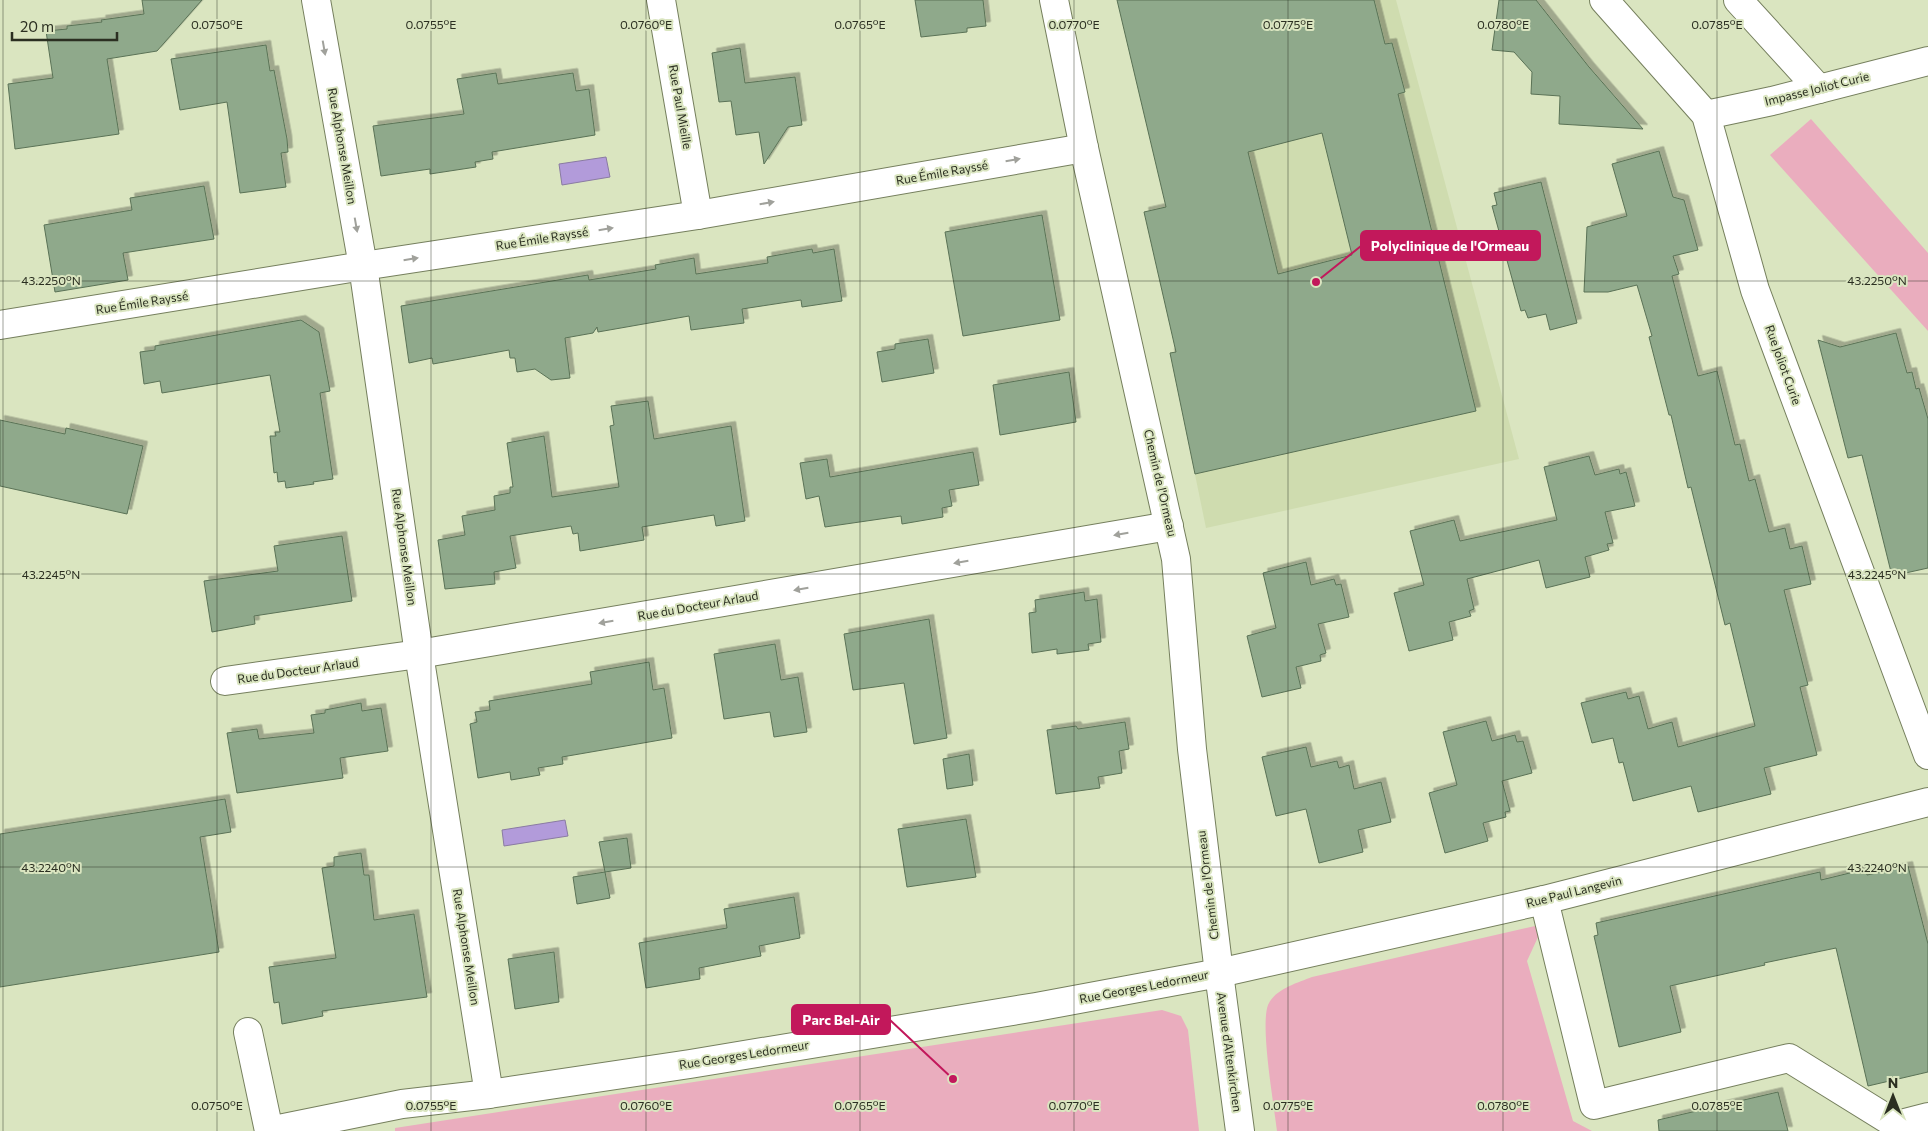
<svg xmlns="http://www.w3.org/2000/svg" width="1928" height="1131" viewBox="0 0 1928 1131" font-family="Commissioner,sans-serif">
<defs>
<filter id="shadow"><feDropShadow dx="4.5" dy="-4.5" stdDeviation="0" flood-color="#0004"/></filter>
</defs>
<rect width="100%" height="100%" fill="#dae5c0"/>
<!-- built -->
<polygon fill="#cfdcaf" points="1117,0 1396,0 1519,459 1206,528 1170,353 1176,352 1144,212 1166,206"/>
<!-- green -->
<g fill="#eaadbe">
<polygon points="1811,119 1928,253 1928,331 1770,155"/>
<path d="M1544 924 1527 961 1573 1121 1592 1131H1277C1274 1105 1260 1026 1268 1005 1275 989 1297 983 1312 977Z"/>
<polygon points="1162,1010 1181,1016 1188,1030 1199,1131 395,1131 395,1128"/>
</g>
<!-- water -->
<g fill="#b29bda" stroke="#8a7ba2">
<polygon points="606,157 610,177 562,185 559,164"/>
<polygon points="565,820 568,836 504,846 502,830"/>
</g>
<!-- building -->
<g fill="#8fa98b" stroke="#5a7256" fill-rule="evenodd" filter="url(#shadow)">
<polygon points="142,0 202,0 157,51 107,59 119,134 15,149 8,84 53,78 46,31 67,29 67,26 102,22 101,20 144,14"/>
<polygon points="915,0 983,0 986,26 967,28 967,32 921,37"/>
<path d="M1117 0H1374L1385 44 1392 43 1405 92 1398 94 1476 411 1195 474 1170 353 1176 352 1144 212 1166 207ZM1322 133 1352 255 1278 274 1248 152Z"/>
<polygon points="1499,0 1536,0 1589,67 1643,129 1559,124 1560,96 1531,94 1532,72 1514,52 1492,50"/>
<polygon points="266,45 270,71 274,70 287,139 288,152 281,153 286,187 240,193 227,102 180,110 171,59"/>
<polygon points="740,48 745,83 795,77 802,125 788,127 764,164 759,132 736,135 731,101 719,102 712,53"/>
<polygon points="496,73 498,84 573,73 576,91 589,89 595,135 492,152 493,159 475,162 476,167 430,174 430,169 381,176 373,126 464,114 457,79"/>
<polygon points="1659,151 1673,197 1684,200 1698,250 1673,256 1679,274 1672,276 1698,376 1717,371 1735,445 1740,444 1749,481 1755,479 1769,532 1785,528 1790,549 1802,546 1811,584 1784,590 1808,685 1800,687 1817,755 1764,768 1771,794 1698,812 1691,786 1633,801 1623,762 1619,763 1613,738 1592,743 1581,703 1626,692 1628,699 1639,696 1648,729 1672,722 1678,747 1755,726 1730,623 1725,625 1691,487 1688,488 1671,415 1669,415 1649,337 1652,336 1637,285 1608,292 1584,292 1587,227 1627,216 1612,164"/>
<polygon points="1541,182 1577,323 1550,330 1546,314 1528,318 1525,310 1521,311 1492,206 1497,205 1494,193"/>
<polygon points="204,186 214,239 123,253 128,280 55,292 44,225 132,210 130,198"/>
<polygon points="1042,215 1060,320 963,336 945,232"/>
<polygon points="812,249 813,253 834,249 842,301 802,307 801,300 742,309 744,323 691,330 689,316 598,332 597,327 593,333 565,338 570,378 551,380 535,369 517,372 515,358 510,358 509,350 433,364 432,358 409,363 401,306 588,275 589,280 656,269 655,265 694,258 696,274 768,263 767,257"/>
<polygon points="301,320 319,332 330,391 320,393 333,479 313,482 314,484 286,488 285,481 278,482 277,472 274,473 270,436 276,436 275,432 280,432 270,375 162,393 160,381 144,384 140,352 155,350 155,346"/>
<polygon points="1896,333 1907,373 1912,372 1916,389 1919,388 1928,419 1928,568 1892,576 1862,455 1848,458 1818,340 1840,347"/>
<polygon points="928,339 934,373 882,382 877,352 895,349 895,344"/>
<polygon points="1069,372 1076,422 1000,435 993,385"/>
<polygon points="648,401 654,439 731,426 745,521 716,526 714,515 642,527 644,540 580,551 578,533 573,534 571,526 510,536 516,568 494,572 495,584 445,589 438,540 465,535 462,516 495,510 494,496 510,493 510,487 513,487 507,443 544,436 552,497 619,487 610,426 614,425 611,406"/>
<polygon points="0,420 65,434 66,428 143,446 127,514 0,486"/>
<polygon points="973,452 979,485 949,490 952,506 942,508 943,517 902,524 901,516 825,527 819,496 806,499 800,463 827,459 830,477"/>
<polygon points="1589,456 1595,475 1619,469 1620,474 1626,472 1635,506 1605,512 1613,543 1607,544 1609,550 1585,557 1590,577 1546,588 1539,560 1467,579 1474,609 1469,611 1471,616 1449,622 1453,640 1409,651 1394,593 1424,585 1410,531 1454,520 1460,541 1557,520 1544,467"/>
<polygon points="342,536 352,601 254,616 255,624 212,632 204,581 278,571 274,546"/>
<polygon points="1306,562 1311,585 1334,579 1336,585 1341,584 1349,617 1318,624 1326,653 1320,655 1321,661 1296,667 1301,688 1262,697 1247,636 1276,628 1263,573"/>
<polygon points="1084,592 1085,601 1097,599 1101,642 1088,644 1089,650 1057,654 1057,649 1032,653 1029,613 1036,612 1035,600"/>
<polygon points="929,619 947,738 914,744 904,683 853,690 844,634"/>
<polygon points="775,644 781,680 798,677 807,732 774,737 770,712 724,719 714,654"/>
<polygon points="649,662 653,690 664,688 672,738 562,757 563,764 538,768 540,775 511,780 510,772 478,778 470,724 477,722 475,712 490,710 489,701 592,684 590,672"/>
<polygon points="361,703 362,711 381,708 388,751 340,758 343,778 237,793 227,733 257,729 259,739 314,733 311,715 325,713 325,710"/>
<polygon points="1486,721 1492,741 1515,735 1517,742 1523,741 1532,773 1502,781 1510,811 1505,812 1506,817 1483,823 1488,841 1445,853 1429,793 1457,785 1443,732"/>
<polygon points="1125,722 1129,749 1119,751 1122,773 1098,777 1100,788 1056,794 1047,730 1076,726 1078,729"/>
<polygon points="1306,747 1311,767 1337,761 1339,768 1349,765 1354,789 1381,782 1391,822 1358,830 1363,852 1319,863 1306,809 1276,816 1262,757"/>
<polygon points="969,754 973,785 947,789 943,759"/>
<polygon points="225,799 231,832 200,837 219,952 0,987 0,834"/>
<polygon points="966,819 976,877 907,887 898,829"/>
<polygon points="627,838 631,868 605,872 599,842"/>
<polygon points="361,853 364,875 369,875 374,920 414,914 427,997 322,1011 323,1016 282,1024 279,1002 274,1003 269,967 336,958 322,868 334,866 334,857"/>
<polygon points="1908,866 1928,944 1928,1072 1868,1086 1836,948 1764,963 1765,965 1670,986 1681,1032 1619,1047 1594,936 1598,935 1596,923 1820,872 1821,880 1866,869 1867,875"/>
<polygon points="605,872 610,898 577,904 573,877"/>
<polygon points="794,897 800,938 759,946 761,956 699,968 700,979 646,988 639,943 727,928 724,909"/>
<polygon points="554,952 559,1002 515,1009 508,959"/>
<polygon points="1778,1092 1788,1131 1659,1131 1658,1120"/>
</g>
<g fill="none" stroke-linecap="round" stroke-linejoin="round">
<defs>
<g id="minor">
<polyline points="316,0 363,266 419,654 489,1094"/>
<polyline points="661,0 698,215"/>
<polyline points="1054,0 1084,148 1176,559 1192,749 1219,973 1240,1131"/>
<polyline points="1604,0 1706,115 1755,290 1928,755"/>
<polyline points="1738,0 1819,89"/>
<polyline points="1706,115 1772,101 1928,61"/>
<polyline points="0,325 363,266 698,215 1084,148"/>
<polyline points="225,681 419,654 1169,526"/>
<polyline points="1544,900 1594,1105 1789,1058 1897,1125 1928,1117"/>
<polyline points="248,1032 269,1131"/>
<polyline points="269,1131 402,1104 489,1094 690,1064 1036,1007 1219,973 1544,900 1928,802"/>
</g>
</defs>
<!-- minor casing -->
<use href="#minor" stroke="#757f5d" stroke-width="30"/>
<!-- minor -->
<use href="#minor" stroke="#fff" stroke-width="28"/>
</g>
<!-- one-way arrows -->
<defs><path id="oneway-solid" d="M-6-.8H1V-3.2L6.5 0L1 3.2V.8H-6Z" transform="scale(1.25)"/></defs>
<g fill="#a0a19b">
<use href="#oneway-solid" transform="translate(324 48) rotate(80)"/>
<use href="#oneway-solid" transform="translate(1013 160) rotate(-10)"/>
<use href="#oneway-solid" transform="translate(767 203) rotate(-10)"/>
<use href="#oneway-solid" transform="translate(356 225) rotate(80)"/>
<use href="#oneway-solid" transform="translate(606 229) rotate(-9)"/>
<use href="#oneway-solid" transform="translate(411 259) rotate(-9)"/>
<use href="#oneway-solid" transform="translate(1121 534) rotate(170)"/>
<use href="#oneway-solid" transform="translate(961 562) rotate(170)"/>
<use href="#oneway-solid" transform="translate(801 589) rotate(170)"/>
<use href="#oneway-solid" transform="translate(606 622) rotate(170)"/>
</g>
<!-- ticks -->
<path fill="none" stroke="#2b2f21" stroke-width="1" stroke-opacity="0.45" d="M3 0V1131M217 0V1131M431 0V1131M646 0V1131M860 0V1131M1074 0V1131M1288 0V1131M1503 0V1131M1717 0V1131M0 281H1928M0 574H1928M0 867H1928"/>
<g text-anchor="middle" stroke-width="4" stroke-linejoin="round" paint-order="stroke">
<!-- street labels -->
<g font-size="12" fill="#2b2f21" stroke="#dae5c0">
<text transform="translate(1817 89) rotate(-14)" y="4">Impasse Joliot Curie</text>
<text transform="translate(680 107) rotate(80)" y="4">Rue Paul Mieille</text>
<text transform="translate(342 146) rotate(80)" y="4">Rue Alphonse Meillon</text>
<text transform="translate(942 173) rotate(-10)" y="4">Rue Émile Rayssé</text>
<text transform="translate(542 239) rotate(-9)" y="4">Rue Émile Rayssé</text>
<text transform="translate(142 303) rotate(-9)" y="4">Rue Émile Rayssé</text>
<text transform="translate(1783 365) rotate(70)" y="4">Rue Joliot Curie</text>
<text transform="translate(1160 483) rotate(77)" y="4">Chemin de l'Ormeau</text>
<text transform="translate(404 547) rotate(82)" y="4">Rue Alphonse Meillon</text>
<text transform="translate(698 606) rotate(-10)" y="4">Rue du Docteur Arlaud</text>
<text transform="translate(298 671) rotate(-8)" y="4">Rue du Docteur Arlaud</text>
<text transform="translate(1208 885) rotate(-97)" y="4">Chemin de l'Ormeau</text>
<text transform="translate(1574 892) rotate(-14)" y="4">Rue Paul Langevin</text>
<text transform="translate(466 947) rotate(81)" y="4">Rue Alphonse Meillon</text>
<text transform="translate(1144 987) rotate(-11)" y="4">Rue Georges Ledormeur</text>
<text transform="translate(1229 1052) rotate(82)" y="4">Avenue d'Altenkirchen</text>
<text transform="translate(744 1055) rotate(-9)" y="4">Rue Georges Ledormeur</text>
</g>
</g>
<g font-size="12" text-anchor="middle" fill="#2b2f21" stroke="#dae5c0" stroke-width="4" stroke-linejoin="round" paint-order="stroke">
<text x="217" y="29">0.0750°E</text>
<text x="431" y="29">0.0755°E</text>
<text x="646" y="29">0.0760°E</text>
<text x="860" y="29">0.0765°E</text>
<text x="1074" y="29">0.0770°E</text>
<text x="1288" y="29">0.0775°E</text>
<text x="1503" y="29">0.0780°E</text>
<text x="1717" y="29">0.0785°E</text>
<text x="51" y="285">43.2250°N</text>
<text x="1877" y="285">43.2250°N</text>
<text x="51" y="579">43.2245°N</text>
<text x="1877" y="579">43.2245°N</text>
<text x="51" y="872">43.2240°N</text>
<text x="1877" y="872">43.2240°N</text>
<text x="217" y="1110">0.0750°E</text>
<text x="431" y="1110">0.0755°E</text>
<text x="646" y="1110">0.0760°E</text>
<text x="860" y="1110">0.0765°E</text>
<text x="1074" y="1110">0.0770°E</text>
<text x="1288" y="1110">0.0775°E</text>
<text x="1503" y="1110">0.0780°E</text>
<text x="1717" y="1110">0.0785°E</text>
</g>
<!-- callouts -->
<path fill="none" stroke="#c2185b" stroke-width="2" d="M1316 282L1361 246M953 1079L890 1020"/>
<g fill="#c2185b" stroke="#dae5c0" stroke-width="2">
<circle cx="1316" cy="282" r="5"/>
<circle cx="953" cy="1079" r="5"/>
</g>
<g fill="#c2185b" stroke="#c2185b" stroke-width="2">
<rect x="1361" y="231" width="179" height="29" rx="5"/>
<rect x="792" y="1005" width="98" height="29" rx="5"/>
</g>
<g font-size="14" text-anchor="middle" font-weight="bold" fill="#fff">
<text x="1450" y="251">Polyclinique de l'Ormeau</text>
<text x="841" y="1025">Parc Bel-Air</text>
</g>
<!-- north arrow -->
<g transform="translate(1893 1096)" stroke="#dae5c0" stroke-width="4" paint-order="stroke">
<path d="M0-4L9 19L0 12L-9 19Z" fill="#2b2f21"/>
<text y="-8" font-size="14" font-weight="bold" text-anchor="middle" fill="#2b2f21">N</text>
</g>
<!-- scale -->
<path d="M12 32v8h105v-8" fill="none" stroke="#2b2f21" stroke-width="2.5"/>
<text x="20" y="32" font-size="15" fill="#2b2f21" stroke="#dae5c0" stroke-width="4" paint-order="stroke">20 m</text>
</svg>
